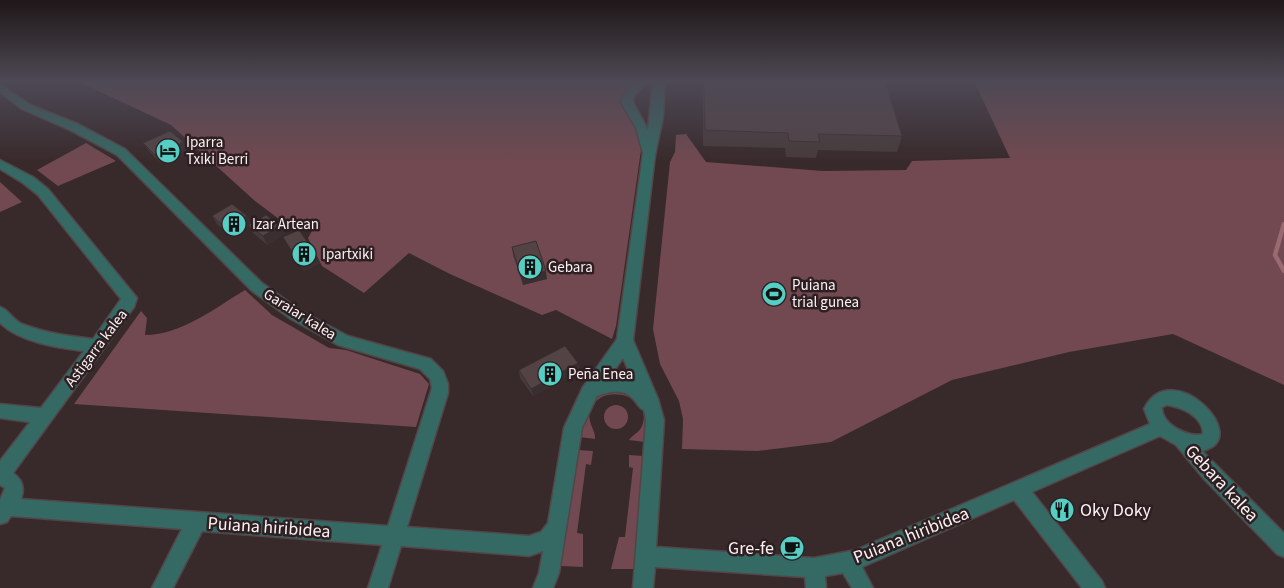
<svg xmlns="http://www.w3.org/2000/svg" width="1284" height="588" viewBox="0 0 1284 588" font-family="'Source Sans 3',sans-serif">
<rect width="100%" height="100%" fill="#38292b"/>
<!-- green -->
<g fill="#724950">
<polygon points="77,81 635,81 622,96 622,102 637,130 641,150 616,326 612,339 556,310 542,315 450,274 409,253 364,293 322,266 308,238 312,231 302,228 296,222 287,225 255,201 171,125"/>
<polygon points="974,81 1284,81 1284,385 1173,334 1069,352 952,380 831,442 757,451 682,449 683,419 679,401 660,364 653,329 670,162 675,152 676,135 686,134 706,162 823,171 906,170 912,161 1010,158"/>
<polygon points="86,143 116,161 58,186 37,170"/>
<polygon points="0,182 22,202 0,212"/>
<path d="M245 290 272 315 329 348 346 350 420 374 429 384 416 427 74 404 141 311 147 318 145 335C181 335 215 308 245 290Z"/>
<path d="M605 391 629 392 647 412 645 442 629 440C632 435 639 433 642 426 655 395 598 380 590 412 587 423 596 430 595 439L580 437C583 418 585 400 605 391Z"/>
<circle cx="616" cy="417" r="12"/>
<polygon points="578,450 593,451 591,465 586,464 577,533 583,534 583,567 561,566"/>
<polygon points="629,455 644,456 634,569 611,569 619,537 625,537 633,468 629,467"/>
</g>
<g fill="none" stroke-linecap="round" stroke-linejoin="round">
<!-- stream -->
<polyline stroke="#9a6972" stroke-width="4.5" points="1284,224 1275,255 1284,271"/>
<defs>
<path id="minor" d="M635 81H647L634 96 633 102 648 130 653 81H665L663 117 655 155 633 340 658 399 664 420 656 547 814 558 856 550 1150 424 1144 409C1171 353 1256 439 1202 451L1284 533V557L1277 554 1204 479 1176 445 1160 436 1032 492 1102 581 1105 588H1082L1014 500 862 567 873 588H852L843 573 825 576 826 588H806L805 577 655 567 653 588H633L646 420 644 410C639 408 639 406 635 401 625 388 611 391 597 396L582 428 559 573 553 588H533L539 573 543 551 529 556 401 546 388 588H368L382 545 202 531 173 588H152L182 529 11 516 7 522 0 524V500L5 488 0 485V461L30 422 0 418V404L41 408 84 351C58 348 19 342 0 323V307C9 310 13 320 22 324 45 333 68 336 93 339L121 299 38 195 23 183 0 169V160L33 177 48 189 137 298 134 307 13 473C22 479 25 488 21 499L388 526 432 388 430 379 420 369 338 345 291 319 252 291 117 155 70 130 22 109 0 92V84L30 105 78 124 125 149 262 283 301 311 348 336 431 359 443 371 448 384V393L407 527 529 536 541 532 548 523 564 428 583 387 617 339 643 153 636 128 621 102 623 95ZM623 358 633 381 621 377 609 378ZM1167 405C1181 407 1203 416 1203 434 1188 438 1161 424 1162 407Z"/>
</defs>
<!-- minor casing -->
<use href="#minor" stroke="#534547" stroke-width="3"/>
<!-- minor -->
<use href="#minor" fill="#356964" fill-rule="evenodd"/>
</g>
<!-- wall -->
<g fill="#473a3b">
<polygon points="704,81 902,136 897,152 818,150 816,158 786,157 785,148 703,146 703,94"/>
<polygon points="143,143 188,150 161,163 149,151"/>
<polygon points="212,216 247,216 251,224 285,234 267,245 253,233 249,226 231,236 217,224"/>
<polygon points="283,237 320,263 304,271"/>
<polygon points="512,247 547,279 523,285 513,255"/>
<polygon points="578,363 579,371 533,396 520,378 519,370"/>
</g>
<!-- shaded-wall -->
<g fill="#3a2f30">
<polygon points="183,142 188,150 161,163 155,155"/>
<polygon points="247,216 251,224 231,236 226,228"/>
<polygon points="280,226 285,234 267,245 263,236"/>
<polygon points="316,255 320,263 304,271 299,263"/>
<polygon points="546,271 547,279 523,285 521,277"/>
<polygon points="578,363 579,371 533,396 531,389"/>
</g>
<!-- building -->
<g fill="#534345" stroke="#3a2f30">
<polygon points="704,81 885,81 902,136 818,134 820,142 789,141 788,133 705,130"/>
<polygon points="170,131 183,142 155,155 143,143"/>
<polygon points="232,204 247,216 226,228 212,216"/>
<polygon points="266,215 280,226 263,236 248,225"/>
<polygon points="299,230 316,255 299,263 283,237"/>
<polygon points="536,241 546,271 521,277 512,247"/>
<polygon points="565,346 578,363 531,389 519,370"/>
</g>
<!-- sky -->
<linearGradient id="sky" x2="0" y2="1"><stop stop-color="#1f1718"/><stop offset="0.5" stop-color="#4d4955"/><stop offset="1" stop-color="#4d4955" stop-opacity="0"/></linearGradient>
<rect width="1284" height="163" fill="url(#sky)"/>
<!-- icons -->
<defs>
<symbol id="hotel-disc" viewBox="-11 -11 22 22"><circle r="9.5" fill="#56cec3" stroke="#2d1f22"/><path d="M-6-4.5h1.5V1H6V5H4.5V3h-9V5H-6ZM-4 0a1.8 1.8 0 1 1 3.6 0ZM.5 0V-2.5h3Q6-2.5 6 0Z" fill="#111"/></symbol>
<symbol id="building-disc" viewBox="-11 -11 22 22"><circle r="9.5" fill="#56cec3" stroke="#2d1f22"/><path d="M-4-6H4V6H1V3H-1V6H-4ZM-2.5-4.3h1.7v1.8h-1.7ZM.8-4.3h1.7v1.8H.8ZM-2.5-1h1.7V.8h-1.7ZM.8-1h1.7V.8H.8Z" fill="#111"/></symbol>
<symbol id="stadium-disc" viewBox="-11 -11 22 22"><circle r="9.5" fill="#56cec3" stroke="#2d1f22"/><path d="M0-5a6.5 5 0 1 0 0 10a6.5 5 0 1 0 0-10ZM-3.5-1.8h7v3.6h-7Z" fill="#111"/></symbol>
<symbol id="restaurant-disc" viewBox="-11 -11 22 22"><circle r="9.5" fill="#56cec3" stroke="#2d1f22"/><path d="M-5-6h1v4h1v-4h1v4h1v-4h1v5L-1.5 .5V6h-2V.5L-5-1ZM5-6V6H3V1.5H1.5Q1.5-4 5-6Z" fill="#111"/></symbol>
<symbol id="cafe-disc" viewBox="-11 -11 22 22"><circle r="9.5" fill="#56cec3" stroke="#2d1f22"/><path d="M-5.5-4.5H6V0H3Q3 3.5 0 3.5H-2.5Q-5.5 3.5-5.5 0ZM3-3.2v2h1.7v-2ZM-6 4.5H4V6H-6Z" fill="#111"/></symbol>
</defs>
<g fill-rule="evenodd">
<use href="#hotel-disc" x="154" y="137" width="28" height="28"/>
<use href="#building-disc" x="220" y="210" width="28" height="28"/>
<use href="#building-disc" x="290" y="240" width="28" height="28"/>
<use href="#building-disc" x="516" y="253" width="28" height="28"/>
<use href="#stadium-disc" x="760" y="280" width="28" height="28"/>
<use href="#building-disc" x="536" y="360" width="28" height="28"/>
<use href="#restaurant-disc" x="1048" y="496" width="28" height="28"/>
<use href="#cafe-disc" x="778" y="534" width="28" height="28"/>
</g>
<g text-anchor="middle" stroke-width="5" stroke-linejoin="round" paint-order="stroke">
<!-- poi labels -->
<g font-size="15" fill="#fcf2f3" stroke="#2d1f22" text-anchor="start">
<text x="186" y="147">Iparra<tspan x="186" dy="17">Txiki Berri</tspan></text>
<text x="252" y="229">Izar Artean</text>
<text x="322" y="259">Ipartxiki</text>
<text x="548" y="272">Gebara</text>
<text x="792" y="290">Puiana<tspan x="792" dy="17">trial gunea</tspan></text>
<text x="568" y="379">Peña Enea</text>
</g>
<!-- street labels -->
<g font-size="15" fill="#fcf2f3" stroke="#2d1f22">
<text transform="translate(300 314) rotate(32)" y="5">Garaiar kalea</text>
<text transform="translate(96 348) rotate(-53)" y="5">Astigarra kalea</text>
</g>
<!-- near-street labels -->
<g font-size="18" fill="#fcf2f3" stroke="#2d1f22">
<text transform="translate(1222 483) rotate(47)" y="6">Gebara kalea</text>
<text transform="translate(269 527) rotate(4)" y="6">Puiana hiribidea</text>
<text transform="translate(911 535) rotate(-22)" y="6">Puiana hiribidea</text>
</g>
<!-- near-poi labels -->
<g font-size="18" fill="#fcf2f3" stroke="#2d1f22" text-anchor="start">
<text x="1080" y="516">Oky Doky</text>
<text x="774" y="554" text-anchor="end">Gre-fe</text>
</g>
</g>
</svg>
